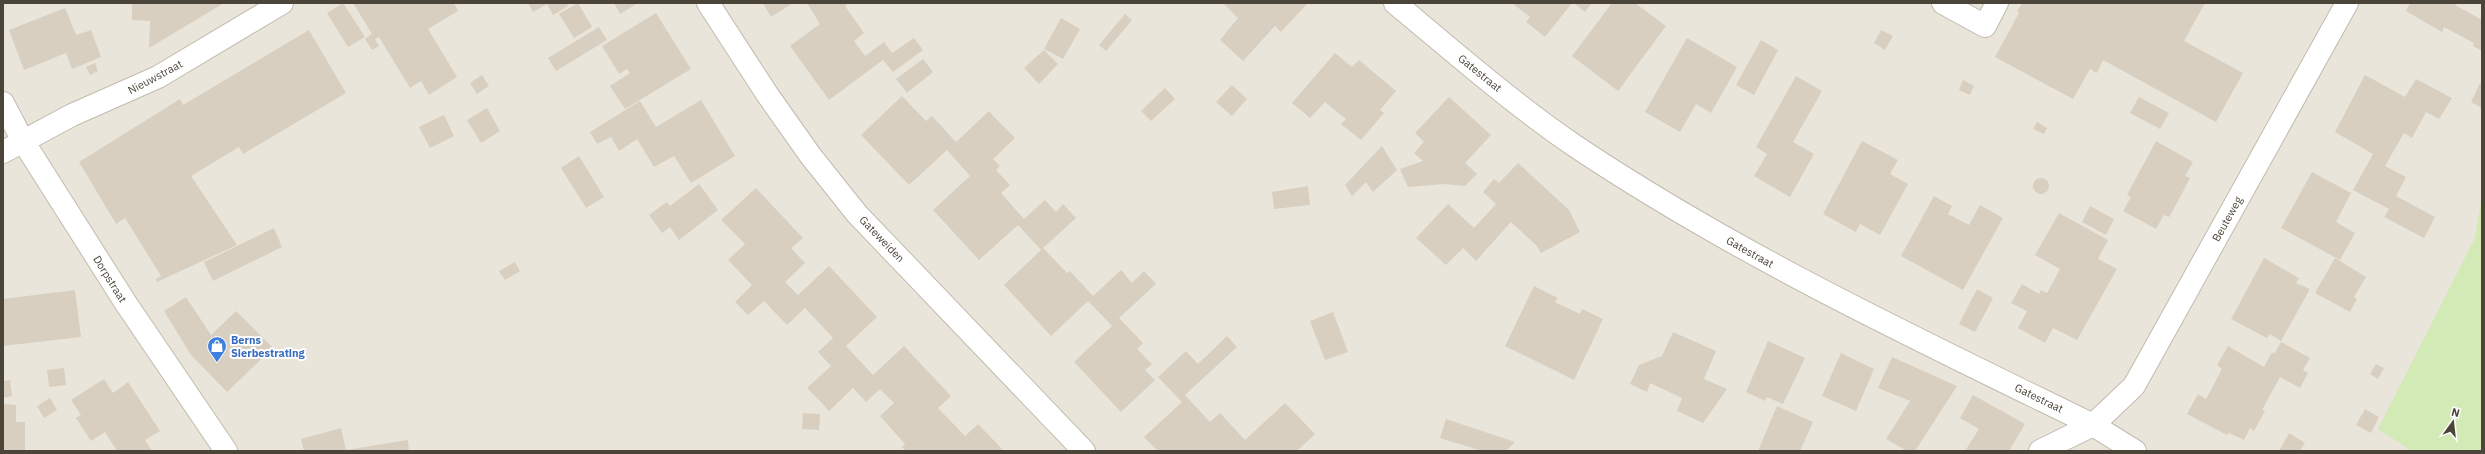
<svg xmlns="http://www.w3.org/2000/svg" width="2485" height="454" viewBox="0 0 2485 454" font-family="'IBM Plex Sans',sans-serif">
<rect width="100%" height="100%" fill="#f6f3ec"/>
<!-- residential -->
<rect fill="#eae5da" x="3" y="3" width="2479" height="448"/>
<!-- green -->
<polygon fill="#d2eab5" points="2482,195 2482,451 2412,451 2378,429 2475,238"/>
<!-- building -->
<g fill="#d8cfc1">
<polygon points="132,3 224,3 149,48 150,21 132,20"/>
<polygon points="343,3 365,37 348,47 327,13"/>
<polygon points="353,3 454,3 458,11 428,29 457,77 429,95 421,81 410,88 379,37 375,39 379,46 372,50 365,39 372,34"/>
<polygon points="528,3 567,3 568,6 553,15 547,4 533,12"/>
<polygon points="578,3 592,27 574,38 559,14"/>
<polygon points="614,3 638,3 620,14"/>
<polygon points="763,3 793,3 771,17"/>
<polygon points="807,3 849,3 845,6 864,33 854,41 865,56 884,42 892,53 914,38 923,50 893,72 883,60 829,100 790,46 820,24"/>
<polygon points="1223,3 1308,3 1281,32 1275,26 1243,61 1220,40 1238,18"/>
<polygon points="1512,3 1572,3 1545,37 1526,22 1530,17"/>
<polygon points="1574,3 1592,3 1585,12"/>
<polygon points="1612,3 1635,3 1666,26 1618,91 1572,56"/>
<polygon points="2022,3 2205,3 2184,41 2243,73 2216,122 2103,60 2097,73 2090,69 2073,99 1995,57 2019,13 2017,12"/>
<polygon points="2410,3 2457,3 2455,5 2482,20 2482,51 2473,46 2474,43 2444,27 2442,32 2406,11"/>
<polygon points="65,8 76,35 91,30 101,57 72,69 66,53 24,70 9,30"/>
<polygon points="656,13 691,69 625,109 610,86 630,73 627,69 619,74 602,46"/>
<polygon points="1125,14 1132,20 1106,51 1099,45"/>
<polygon points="1061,18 1080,29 1063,59 1044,49"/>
<polygon points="599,27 607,40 556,71 548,58"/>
<polygon points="309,30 346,93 243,154 239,147 191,176 237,245 157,282 156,279 161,276 125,218 116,224 79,162 180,99 183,105"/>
<polygon points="1881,30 1893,36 1885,50 1874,43"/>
<polygon points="1687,38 1737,67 1711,113 1696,104 1680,132 1645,112"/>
<polygon points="1761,40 1778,50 1754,95 1736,85"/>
<polygon points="1044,50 1058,64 1039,84 1024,68"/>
<polygon points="1335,53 1352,67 1359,60 1396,91 1380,110 1384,113 1361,140 1341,124 1346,119 1325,102 1310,118 1292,103"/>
<polygon points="923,59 933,72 907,93 896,79"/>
<polygon points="95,63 98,71 90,75 86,67"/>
<polygon points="482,75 489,86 477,94 470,83"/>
<polygon points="2365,75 2405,97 2416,79 2452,98 2439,119 2426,112 2412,138 2404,133 2385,166 2406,177 2396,196 2435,217 2424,238 2384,217 2389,209 2353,190 2373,154 2335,132"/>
<polygon points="1796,76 1822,91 1793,142 1814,154 1790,197 1754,176 1767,154 1756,147"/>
<polygon points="1963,80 1974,86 1970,95 1959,90"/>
<polygon points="2480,83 2482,84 2482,108 2471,102"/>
<polygon points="1232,85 1247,99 1232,116 1216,102"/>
<polygon points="1165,88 1175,99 1151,121 1141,111"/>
<polygon points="902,96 926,121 932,116 956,142 989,111 1000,123 1015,138 993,159 1000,166 996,170 1010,185 1001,193 1024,219 1045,200 1056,212 1063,204 1076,218 1043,248 1067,273 1070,271 1093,296 1121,270 1132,283 1144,271 1156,284 1119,318 1143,343 1137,349 1152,364 1145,370 1155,380 1121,412 1074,362 1112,326 1088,301 1051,336 1004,285 1041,250 1018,225 979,260 933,210 970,176 947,150 909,185 861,135"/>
<polygon points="1449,97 1491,135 1465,163 1477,174 1465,186 1444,184 1408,187 1400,169 1423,161 1414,153 1424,142 1415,133"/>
<polygon points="2139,97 2169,113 2160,129 2130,113"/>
<polygon points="701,100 735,156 691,183 674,156 654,167 637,139 619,151 611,137 597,144 590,132 640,101 656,127"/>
<polygon points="487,108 500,131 481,143 467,120"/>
<polygon points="444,115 454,136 430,148 419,127"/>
<polygon points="2037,122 2047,128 2044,134 2033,129"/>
<polygon points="1862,141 1898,160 1890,174 1908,184 1880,235 1860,224 1856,232 1823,214"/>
<polygon points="2156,141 2193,162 2185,176 2190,178 2179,199 2169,217 2164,215 2156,229 2123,211 2131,197 2127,195"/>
<polygon points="1382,146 1397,170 1373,192 1366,182 1352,196 1345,185"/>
<polygon points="579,156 604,197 586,208 561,168"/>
<polygon points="1518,163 1569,210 1580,232 1541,253 1536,245 1511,222 1476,261 1463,248 1446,265 1416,238 1448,204 1474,228 1496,204 1483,192 1494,179 1499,183"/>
<polygon points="2312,172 2351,193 2336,222 2355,233 2340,260 2281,228"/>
<circle cx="2041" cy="186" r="8"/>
<polygon points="699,184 718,210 679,240 670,227 662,233 649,215 667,202 670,206"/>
<polygon points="1308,186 1310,205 1274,209 1272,192"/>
<polygon points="756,188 803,238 791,248 805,263 785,282 798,295 829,266 877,317 846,346 873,375 904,346 951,396 938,408 965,436 978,424 1004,451 906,451 902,447 905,444 880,416 894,403 880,389 866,402 853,388 829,411 818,399 807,388 831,366 818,352 833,338 805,308 787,325 764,301 748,315 735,302 752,285 728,260 745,244 721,220"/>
<polygon points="1934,196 1952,206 1948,214 1969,225 1980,205 2003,218 1963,290 1901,256"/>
<polygon points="2090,206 2114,219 2106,235 2082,222"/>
<polygon points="2059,213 2108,240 2098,259 2117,269 2077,340 2053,328 2045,343 2018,328 2027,311 2011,303 2022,284 2039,294 2041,290 2047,293 2060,269 2035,255"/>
<polygon points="274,228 282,247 213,281 204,262"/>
<polygon points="2264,258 2299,278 2296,283 2310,289 2281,341 2270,334 2267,338 2231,319"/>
<polygon points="2335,258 2366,277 2354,297 2357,299 2350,312 2315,293"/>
<polygon points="515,262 520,271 505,280 499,271"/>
<polygon points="1534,286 1558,298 1555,302 1580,314 1582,309 1603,319 1574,380 1505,346"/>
<polygon points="1977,289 1993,298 1975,332 1959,324"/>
<polygon points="75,290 81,337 3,346 3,299"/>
<polygon points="186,297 211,335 236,311 273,348 227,392 191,355 164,311"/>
<polygon points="1333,312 1348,352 1325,360 1310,321"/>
<polygon points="1673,332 1716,351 1704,379 1727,389 1703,423 1677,411 1682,398 1650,383 1647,392 1630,384 1639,365 1662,356"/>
<polygon points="1227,336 1237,347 1185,395 1210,422 1220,413 1245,440 1285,403 1315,434 1297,451 1158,451 1144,437 1182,402 1158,377 1186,351 1198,364"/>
<polygon points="1768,341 1805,358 1783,404 1767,397 1765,401 1746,392"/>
<polygon points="2281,342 2310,358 2303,370 2308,373 2300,388 2280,377 2262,410 2265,411 2254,431 2250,428 2244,440 2229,433 2227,435 2187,414 2198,394 2206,399 2222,369 2217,365 2228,346 2264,367 2272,352 2274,354"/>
<polygon points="1841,353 1874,369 1856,411 1822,396"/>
<polygon points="1892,357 1957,386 1915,451 1907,451 1886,439 1910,401 1878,388"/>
<polygon points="2376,364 2384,368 2378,379 2370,374"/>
<polygon points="64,368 66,385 49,387 47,370"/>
<polygon points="104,379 113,393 128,382 160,431 145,440 152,451 117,451 105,432 91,441 76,418 81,415 71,400"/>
<polygon points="10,380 12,396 3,398 3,381"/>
<polygon points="1973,395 2025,424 2009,451 1965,451 1979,429 1960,418"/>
<polygon points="50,398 57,410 44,418 37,406"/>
<polygon points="3,404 16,405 16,422 25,422 25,450 3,451"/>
<polygon points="1777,406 1813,422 1800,451 1758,451"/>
<polygon points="2365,409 2379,417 2371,433 2356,425"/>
<polygon points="803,413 820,414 819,430 802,429"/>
<polygon points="1446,419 1515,442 1506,451 1482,451 1440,438"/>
<polygon points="341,428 346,450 408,440 409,451 304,451 301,439"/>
<polygon points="2289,433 2305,443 2300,451 2279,451"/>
</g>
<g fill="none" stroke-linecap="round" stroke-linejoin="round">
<defs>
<g id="street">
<polyline points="708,3 767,94 810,155 857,214 1084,451"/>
<path d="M1395 3C1454 52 1512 103 1575 146 1738 255 1917 339 2093 425L2135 451"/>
<polyline points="1943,3 1985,26 1997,3"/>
<polyline points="3,103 23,141 125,302 226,451"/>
<polyline points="3,152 72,115 158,77 282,3"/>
<polyline points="2040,451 2093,425 2134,386 2347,3"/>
</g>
</defs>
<!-- street casing -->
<use href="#street" stroke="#c2bbae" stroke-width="24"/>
<!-- street -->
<use href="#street" stroke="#fff" stroke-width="22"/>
</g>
<!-- icons -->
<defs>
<symbol id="shop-pin" viewBox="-11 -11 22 30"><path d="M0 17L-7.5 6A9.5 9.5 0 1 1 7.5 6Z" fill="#3f7fe0" stroke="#fff"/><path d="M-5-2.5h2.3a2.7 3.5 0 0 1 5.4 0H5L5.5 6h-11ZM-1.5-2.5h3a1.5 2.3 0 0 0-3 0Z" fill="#fff"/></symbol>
</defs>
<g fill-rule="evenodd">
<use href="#shop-pin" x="206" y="335" width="22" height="30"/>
</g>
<g text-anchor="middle" stroke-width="4" stroke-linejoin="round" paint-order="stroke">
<!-- street labels -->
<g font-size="11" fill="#4b4439" stroke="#fff">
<text transform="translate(1480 73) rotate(39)" y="4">Gatestraat</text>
<text transform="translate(155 77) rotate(-28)" y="4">Nieuwstraat</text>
<text transform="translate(2227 219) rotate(-61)" y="4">Beuteweg</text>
<text transform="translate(882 239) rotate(46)" y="4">Gateweiden</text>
<text transform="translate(1750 252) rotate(29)" y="4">Gatestraat</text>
<text transform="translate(110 279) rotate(58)" y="4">Dorpstraat</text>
<text transform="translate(2039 398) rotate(26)" y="4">Gatestraat</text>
</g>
<!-- shop labels -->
<g font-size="11" font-weight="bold" fill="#366cbe" stroke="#fff" text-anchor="start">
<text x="231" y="344">Berns<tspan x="231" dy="13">Sierbestrating</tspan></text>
</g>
</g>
<!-- border -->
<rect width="2485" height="454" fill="none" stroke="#4b4439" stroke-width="8"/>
<!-- north arrow -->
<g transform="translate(2453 422) rotate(15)" stroke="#ffffff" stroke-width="3" paint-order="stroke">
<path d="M0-3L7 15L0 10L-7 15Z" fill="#4b4439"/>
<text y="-6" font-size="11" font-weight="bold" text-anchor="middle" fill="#4b4439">N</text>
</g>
</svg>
